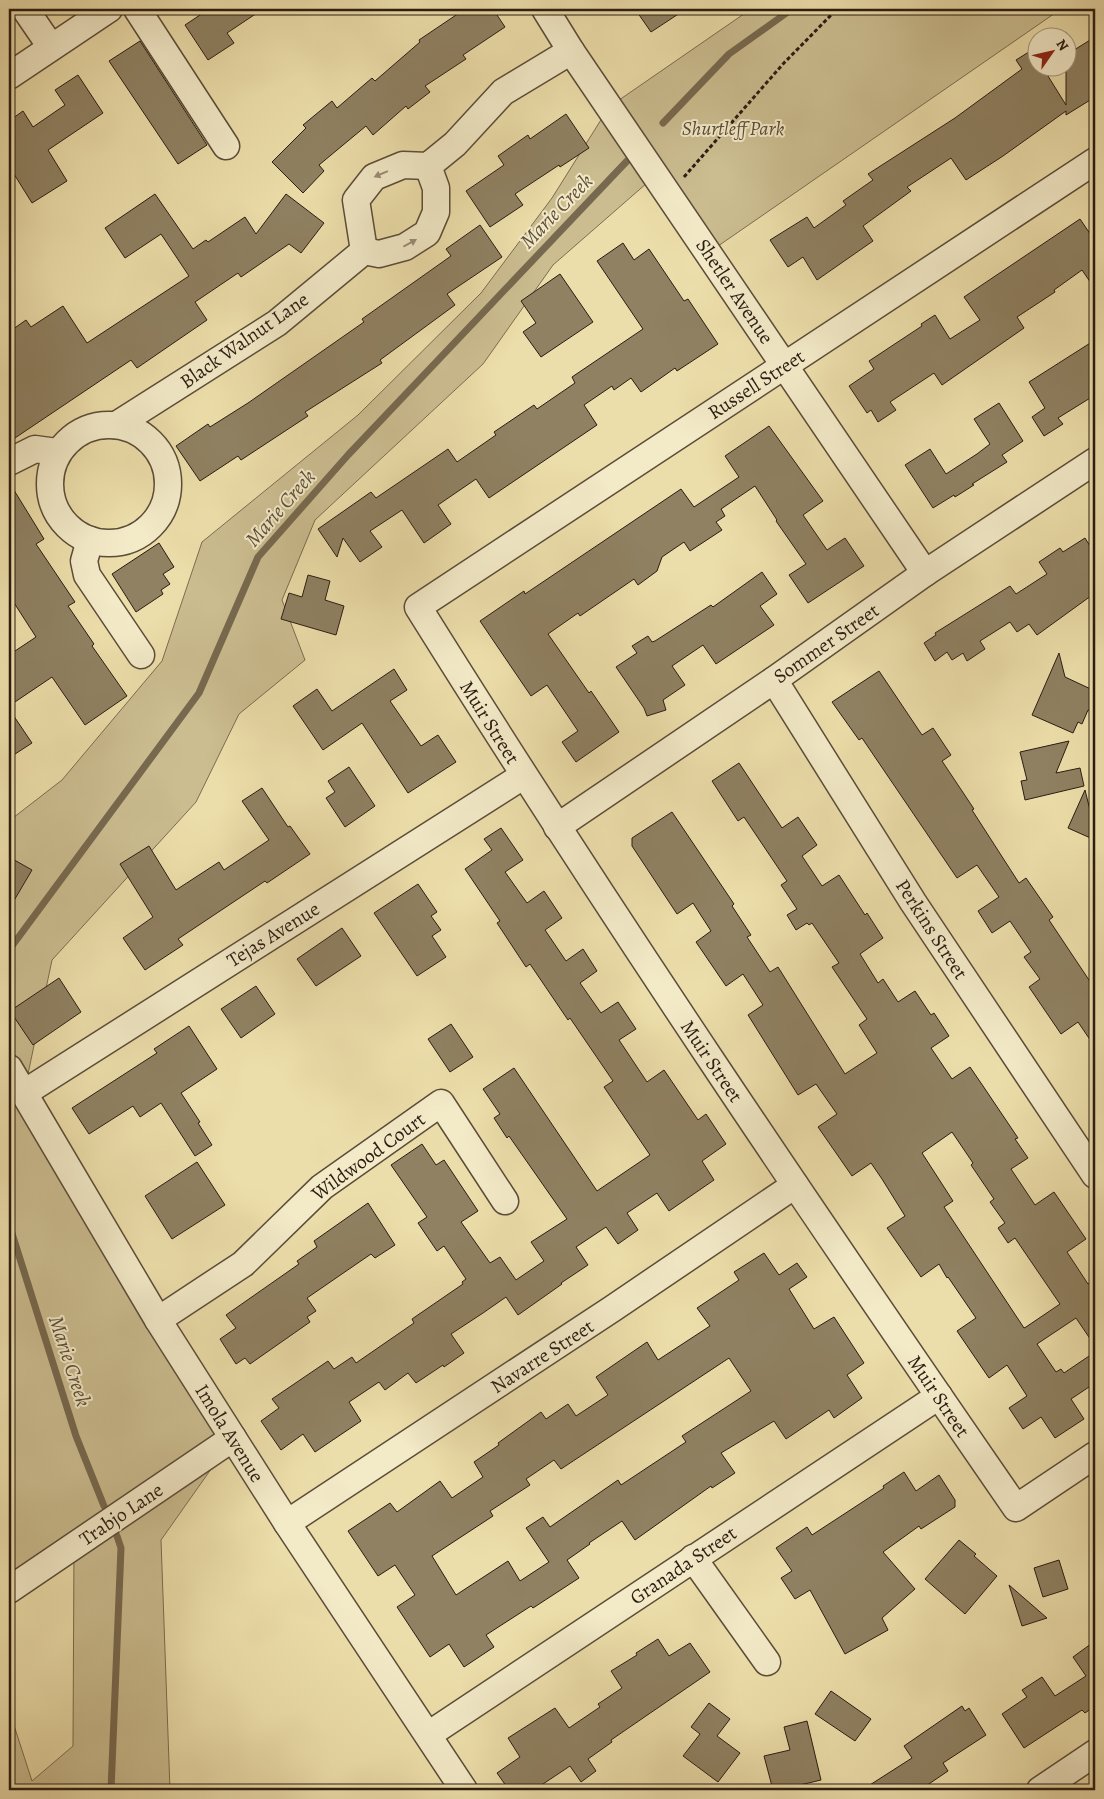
<svg xmlns="http://www.w3.org/2000/svg" width="1104" height="1799" viewBox="0 0 1104 1799" font-family="Alegreya,serif">
<rect width="100%" height="100%" fill="#ecdeaa"/>
<filter id="stains"><feTurbulence type="fractalNoise" baseFrequency=".004" numOctaves="4"/><feColorMatrix values="0 0 0 0 .2 0 0 0 0 .09 0 0 0 0 .02 0 0 0 .5 -.17"/></filter>
<radialGradient id="worn" r=".72"><stop offset=".6" stop-color="#630" stop-opacity="0"/><stop offset="1" stop-color="#630" stop-opacity=".3"/></radialGradient>
<!-- green -->
<polygon fill="#cbbd90" stroke="#7b6c52" points="751,9 1061,9 708,253 655,176 553,265 483,364 315,520 282,600 305,660 239,714 196,802 52,960 24,1093 233,1438 161,1540 170,1790 9,1790 9,1710 32,1781 73,1746 74,1546 9,1590 9,821 62,780 162,661 202,542 358,415 481,293 552,198 609,107"/>
<g fill="none" stroke-linecap="round" stroke-linejoin="round">
<!-- stream -->
<g stroke="#77694f" stroke-width="7">
<polyline points="663,123 729,54 792,9"/>
<polyline points="9,950 199,693 258,557 348,455 627,161"/>
<polyline points="9,1224 76,1436 104,1506"/>
<polyline points="111,1790 121,1548 117,1536"/>
</g>
</g>
<!-- building -->
<g fill="#8f8162" stroke="#2b1c13" fill-rule="evenodd">
<polygon points="209,9 263,9 227,33 234,43 208,60 185,25"/>
<polygon points="465,9 493,9 505,27 463,55 466,59 425,86 430,92 408,109 406,106 373,135 366,126 319,165 324,171 303,193 272,162 306,128 303,125 332,101 337,108 372,78 375,81 420,42 419,40"/>
<polygon points="635,9 686,9 651,32"/>
<polygon points="1095,37 1095,97 1066,115 1066,111 1003,156 966,180 951,158 907,187 911,191 863,226 873,241 817,280 803,257 788,267 770,240 807,217 814,228 846,205 843,201 873,180 868,174 955,118 1022,69 1016,60 1032,50 1036,57 1036,68 1043,68 1066,105 1066,55"/>
<polygon points="140,41 207,145 178,164 109,61"/>
<polygon points="78,75 103,113 48,150 67,181 32,203 9,166 9,121 23,111 33,127 65,105 55,90"/>
<polygon points="566,114 589,148 560,167 559,165 515,194 523,205 490,227 466,191 504,165 498,156 528,135 530,139"/>
<polygon points="155,194 193,249 206,240 208,242 245,217 256,234 286,194 324,223 301,253 289,244 241,277 238,273 195,302 207,320 137,368 131,360 9,442 9,332 26,320 31,327 63,306 87,343 189,276 161,234 125,258 105,228"/>
<polygon points="1080,219 1095,241 1095,289 1082,270 1054,290 1055,292 1017,317 1024,328 942,385 934,373 890,402 896,410 878,422 871,410 867,413 849,386 874,369 869,361 922,326 921,324 935,315 950,339 980,320 964,297"/>
<polygon points="480,225 502,257 447,294 455,305 380,360 382,363 305,412 308,416 241,460 238,456 200,481 176,446 208,424 210,427 248,403 364,322 362,319 451,256 446,249"/>
<polygon points="623,243 634,260 649,249 684,301 688,299 718,344 677,371 675,368 641,392 631,378 614,390 612,386 584,405 597,425 489,498 476,479 438,505 451,524 424,543 402,510 370,531 382,547 360,562 343,538 337,557 318,529 371,492 376,498 448,449 457,462 496,435 494,432 534,405 537,409 575,383 572,377 643,329 597,261"/>
<polygon points="560,274 593,322 541,357 523,332 536,323 521,301"/>
<polygon points="1095,340 1095,395 1058,418 1063,424 1044,436 1032,417 1045,408 1029,382"/>
<polygon points="999,403 1023,441 1002,455 1007,462 972,484 974,485 955,497 954,495 933,508 905,465 930,449 946,474 977,454 990,444 974,419"/>
<polygon points="769,426 823,501 803,515 827,550 845,538 864,566 808,603 789,575 806,564 776,521 777,520 755,486 721,509 725,516 716,522 722,530 690,551 684,542 662,557 657,571 638,585 634,579 580,616 578,613 548,634 589,693 591,691 619,732 576,762 562,742 578,731 547,685 531,696 480,621 524,591 525,594 681,489 694,507 739,477 725,456"/>
<polygon points="9,482 44,539 36,544 75,602 68,606 94,644 92,646 127,696 85,725 52,677 9,706 9,655 36,637 9,595"/>
<polygon points="1085,538 1095,554 1095,593 1037,635 1029,624 1017,632 1010,622 980,641 985,649 967,661 963,653 952,660 947,652 935,661 924,643 936,635 935,633 1010,586 1016,594 1047,574 1039,562 1060,548 1063,552"/>
<polygon points="159,543 174,567 163,574 170,584 161,590 163,594 136,612 112,574"/>
<polygon points="762,572 777,594 760,606 774,625 716,664 703,645 672,666 685,685 663,700 666,710 647,716 644,708 616,667 637,653 632,646 648,636 652,642 655,641 711,605 713,607"/>
<polygon points="308,575 330,581 325,600 344,606 336,635 281,619 289,593 302,597"/>
<polygon points="1059,653 1065,677 1095,691 1095,713 1088,710 1082,724 1078,722 1073,733 1032,715"/>
<polygon points="394,669 407,690 390,701 421,746 438,735 456,762 408,793 362,723 323,750 293,706 317,689 332,711"/>
<polygon points="879,671 922,735 933,728 951,755 942,761 974,809 972,810 1019,883 1026,878 1053,917 1049,920 1095,989 1095,1047 1078,1022 1061,1034 1029,987 1040,979 1024,957 1031,952 1010,921 992,933 978,911 999,897 977,865 957,878 862,738 859,740 832,702"/>
<polygon points="9,709 32,743 9,758"/>
<polygon points="1069,741 1056,773 1080,768 1084,786 1025,800 1021,781 1027,780 1020,752"/>
<path d="M739 763 782 828 798 817 817 845 802 856 822 886 839 875 865 915 867 913 883 938 860 954 878 983 883 979 898 1002 915 991 931 1015 934 1013 949 1036 931 1048 952 1079 970 1067 983 1086 1018 1138 1015 1139 1028 1158 1011 1169 1035 1205 1054 1192 1086 1239 1067 1252 1088 1284 1095 1279V1346L1076 1318 1037 1344 1056 1372 1061 1369 1064 1373 1095 1352V1383L1071 1399 1084 1419 1055 1438 1041 1417 1023 1429 1009 1408 1027 1396 1007 1365 989 1378 957 1331 976 1318 948 1277 947 1278 939 1264 921 1277 887 1228 905 1216 882 1179 871 1163 852 1176 818 1127 837 1114 816 1084 798 1095 748 1015 763 1005 743 974 726 986 696 942 711 931 693 903 677 914 632 846V838L672 812 734 904 732 906 751 935 747 937 770 972 778 967 845 1074 877 1053 859 1025 867 1019 832 967 839 963 812 923 809 925 807 923 796 930 787 915 797 909 781 885 787 881 744 817 738 821 712 781ZM952 1132 973 1163 971 1165 994 1199 990 1202 1005 1223 998 1228 1008 1243 1015 1238 1060 1304 1026 1327 1024 1328 944 1207 953 1201 922 1153Z"/>
<polygon points="349,767 375,806 345,827 326,798 335,792 328,781"/>
<polygon points="262,788 288,827 290,826 310,854 267,883 265,881 178,939 183,945 145,970 123,938 153,917 120,864 149,846 176,890 219,862 224,870 269,840 242,801"/>
<polygon points="1085,790 1090,810 1095,813 1095,840 1068,828"/>
<polygon points="501,828 523,860 505,872 527,903 544,891 562,918 545,930 566,961 583,949 597,971 580,983 601,1013 618,1002 636,1029 619,1040 647,1082 664,1070 698,1120 706,1114 726,1144 702,1161 714,1180 669,1211 657,1193 627,1213 638,1230 618,1244 606,1227 576,1247 588,1265 561,1283 562,1284 518,1315 506,1297 483,1313 451,1334 464,1353 444,1367 443,1365 416,1383 408,1373 385,1390 379,1382 349,1402 361,1421 315,1452 303,1434 281,1450 261,1421 279,1408 272,1399 328,1361 334,1369 352,1357 356,1363 414,1323 412,1319 463,1284 462,1282 466,1279 444,1246 437,1251 418,1223 427,1217 391,1165 422,1144 436,1165 444,1160 478,1211 461,1222 490,1263 500,1257 516,1280 544,1261 531,1242 567,1219 509,1136 507,1138 494,1118 500,1114 483,1089 514,1068 597,1191 650,1155 604,1087 613,1081 570,1018 568,1020 530,964 526,967 497,923 500,921 465,869 492,850 484,839"/>
<polygon points="9,857 32,870 9,909"/>
<polygon points="418,884 437,912 431,916 441,930 432,936 446,957 417,976 374,913"/>
<polygon points="342,928 361,956 316,986 297,959"/>
<polygon points="59,978 81,1012 33,1045 10,1011"/>
<polygon points="256,986 275,1014 241,1038 221,1009"/>
<polygon points="451,1024 473,1057 450,1072 428,1039"/>
<polygon points="189,1026 217,1069 181,1093 200,1122 198,1123 212,1145 195,1156 161,1103 140,1117 133,1106 89,1134 72,1108 157,1053 154,1049"/>
<polygon points="197,1162 225,1205 172,1239 145,1196"/>
<polygon points="368,1203 395,1245 375,1258 371,1254 307,1298 316,1311 307,1317 310,1322 250,1364 245,1358 236,1364 220,1339 236,1328 226,1315 299,1264 297,1261 317,1247 314,1241"/>
<path d="M764 1253 779 1275 797 1263 807 1277 789 1289 814 1329 834 1317 864 1363 847 1375 862 1398 834 1418 829 1410 786 1439 774 1421 721 1453 735 1473 712 1488 711 1486 635 1540 622 1521 589 1543 590 1544 567 1560 579 1578 533 1608 531 1606 486 1635 494 1647 464 1667 449 1644 430 1657 397 1607 415 1595 395 1565 378 1576 348 1531 390 1503 397 1512 440 1481 452 1498 483 1477 474 1462 499 1445 498 1443 541 1412 546 1419 568 1404 576 1416 608 1395 596 1377 647 1342 658 1360 710 1326 697 1308 739 1280 734 1272ZM729 1358 751 1391 682 1436 686 1442 621 1485 618 1480 550 1527 543 1517 526 1528 549 1562 520 1581 508 1561 456 1595 432 1556 493 1516 490 1511 530 1485 526 1479 554 1460 561 1469Z"/>
<polygon points="904,1472 916,1491 939,1475 955,1500 955,1507 921,1529 919,1526 883,1552 915,1589 882,1618 888,1630 845,1654 810,1590 795,1599 781,1578 792,1571 776,1548 807,1527 812,1535 884,1488 883,1486"/>
<polygon points="959,1540 976,1554 974,1556 997,1576 965,1614 925,1579"/>
<polygon points="1059,1560 1068,1589 1043,1597 1034,1568"/>
<polygon points="1009,1585 1047,1618 1022,1626"/>
<polygon points="658,1639 669,1656 690,1643 710,1672 611,1740 612,1742 588,1759 596,1771 581,1782 570,1766 534,1790 509,1790 497,1773 520,1757 508,1738 555,1708 569,1728 600,1707 598,1704 622,1688 611,1671 637,1655 636,1653"/>
<polygon points="1095,1641 1095,1706 1085,1713 1082,1710 1024,1748 1002,1714 1027,1697 1022,1690 1042,1677 1055,1696 1086,1676 1073,1657"/>
<polygon points="831,1691 871,1719 855,1741 815,1714"/>
<polygon points="709,1703 730,1719 717,1736 740,1753 718,1782 683,1756 700,1734 691,1727"/>
<polygon points="962,1706 965,1711 969,1708 986,1735 943,1763 948,1771 920,1790 862,1790 912,1758 904,1746"/>
<polygon points="807,1721 821,1780 779,1790 773,1790 764,1756 790,1750 784,1727"/>
</g>
<g fill="none" stroke-linecap="round" stroke-linejoin="round">
<defs>
<g id="minor">
<polyline points="25,9 51,47"/>
<polyline points="137,9 226,146"/>
<polyline points="545,9 571,51 925,573"/>
<polyline points="9,76 109,9"/>
<path d="M1095 161 418 607C609 913 811 1211 1016 1508L1095 1455"/>
<polyline points="364,251 356,200 374,177 403,165 428,166 455,144 503,92 571,51"/>
<polyline points="364,251 379,254 405,247 427,233 436,212 436,188 428,166"/>
<polyline points="118,424 277,323 364,251"/>
<circle cx="109" cy="484" r="59"/>
<polyline points="9,462 35,449 57,452"/>
<polyline points="90,540 84,561 87,575 141,655"/>
<polyline points="774,680 913,902 1095,1175"/>
<polyline points="557,827 774,680 925,573 1095,461"/>
<polyline points="9,1068 158,1320 287,1523 464,1790"/>
<polyline points="24,1093 523,776"/>
<polyline points="158,1320 243,1264 322,1187 441,1103 505,1201"/>
<polyline points="287,1523 612,1309 795,1185"/>
<polyline points="693,1558 767,1662"/>
<polyline points="9,1590 233,1438"/>
<polyline points="428,1735 939,1396"/>
<polyline points="1040,1790 1095,1753"/>
</g>
</defs>
<!-- minor casing -->
<use href="#minor" stroke="#5b4c39" stroke-width="29"/>
<!-- path -->
<polyline stroke="#2b1c13" stroke-width="3" stroke-dasharray="4 2.5" stroke-linecap="butt" points="684,177 783,64 837,9"/>
<!-- minor -->
<use href="#minor" stroke="#f3eac8" stroke-width="26"/>
</g>
<!-- one-way arrows -->
<defs><path id="oneway-solid" d="M-6-.8H1V-3.2L6.5 0L1 3.2V.8H-6Z" transform="scale(1.25)"/></defs>
<g fill="#998d77">
<use href="#oneway-solid" transform="translate(381 174) rotate(157)"/>
<use href="#oneway-solid" transform="translate(410 243) rotate(-29)"/>
</g>
<g text-anchor="middle" stroke-width="4" stroke-linejoin="round" paint-order="stroke">
<!-- park labels -->
<g font-size="20" font-style="italic" fill="#5b4c38" stroke="#f3eac8">
<text x="733" y="135">Shurtleff Park</text>
</g>
<!-- street labels -->
<g font-size="20" fill="#2b1c13" stroke="#f3eac8">
<text transform="translate(735 291) rotate(56)" y="7">Shetler Avenue</text>
<text transform="translate(244 340) rotate(-35)" y="7">Black Walnut Lane</text>
<text transform="translate(756 384) rotate(-33)" y="7">Russell Street</text>
<text transform="translate(826 643) rotate(-35)" y="7">Sommer Street</text>
<text transform="translate(490 722) rotate(58)" y="7">Muir Street</text>
<text transform="translate(932 929) rotate(57)" y="7">Perkins Street</text>
<text transform="translate(273 934) rotate(-32)" y="7">Tejas Avenue</text>
<text transform="translate(712 1061) rotate(56)" y="7">Muir Street</text>
<text transform="translate(368 1156) rotate(-36)" y="7">Wildwood Court</text>
<text transform="translate(542 1356) rotate(-33)" y="7">Navarre Street</text>
<text transform="translate(939 1396) rotate(56)" y="7">Muir Street</text>
<text transform="translate(230 1433) rotate(58)" y="7">Imola Avenue</text>
<text transform="translate(121 1514) rotate(-34)" y="7">Trabjo Lane</text>
<text transform="translate(683 1565) rotate(-34)" y="7">Granada Street</text>
</g>
<!-- water labels -->
<g font-size="21" font-style="italic" fill="#5e4f3b" stroke="#f3eac8">
<text transform="translate(556 211) rotate(-46)" y="7">Marie Creek</text>
<text transform="translate(280 508) rotate(-49)" y="7">Marie Creek</text>
<text transform="translate(70 1361) rotate(72)" y="7">Marie Creek</text>
</g>
</g>
<!-- margin -->
<rect width="1104" height="1799" fill="none" stroke="#ecdeaa" stroke-width="30"/>
<rect x="10" y="10" width="1084" height="1779" fill="none" stroke="#2b1c13" stroke-width="2.5"/>
<rect x="15" y="15" width="1074" height="1769" fill="none" stroke="#2b1c13"/>
<!-- north arrow -->
<g transform="translate(1052 52) rotate(56)"><circle r="24" fill="#f3eac8" stroke="#a39880"/>
<path d="M0-4L9 19L0 12L-9 19Z" fill="#8f2418"/>
<text y="-8" font-size="14" font-weight="bold" text-anchor="middle" fill="#2b1c13">N</text>
</g>
<rect width="100%" height="100%" filter="url(#stains)"/>
<rect width="100%" height="100%" fill="url(#worn)"/>
</svg>
